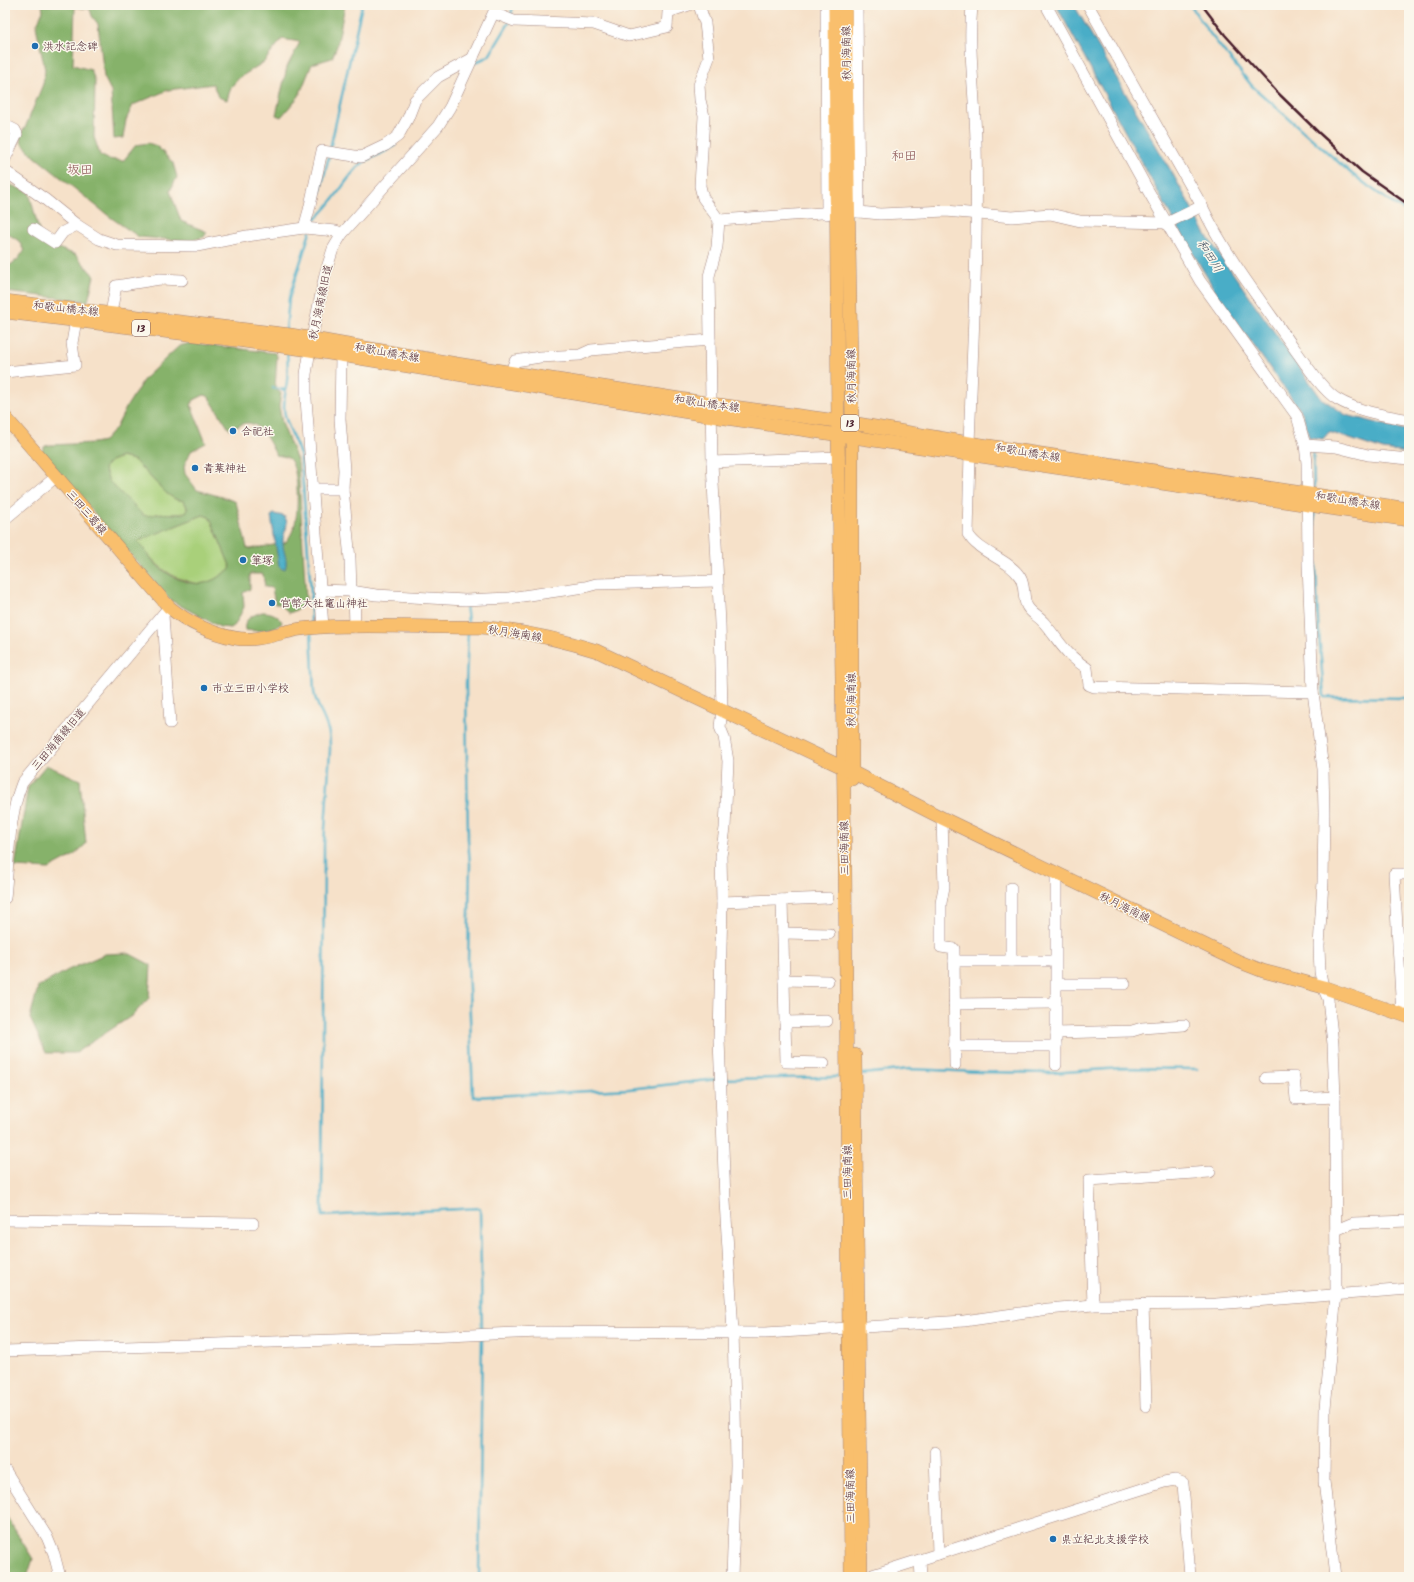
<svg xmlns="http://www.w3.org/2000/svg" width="1414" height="1582" viewBox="0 0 1414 1582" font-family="Kalam,'Klee One',sans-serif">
<rect width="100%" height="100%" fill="#fbf7ec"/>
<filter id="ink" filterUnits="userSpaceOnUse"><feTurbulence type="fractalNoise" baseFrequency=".025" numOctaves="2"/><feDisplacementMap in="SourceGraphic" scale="8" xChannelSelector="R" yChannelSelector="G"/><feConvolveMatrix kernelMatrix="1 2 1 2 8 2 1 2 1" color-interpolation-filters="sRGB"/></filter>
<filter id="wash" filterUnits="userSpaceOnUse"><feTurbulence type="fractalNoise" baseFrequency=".012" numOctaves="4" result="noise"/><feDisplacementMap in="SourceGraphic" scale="16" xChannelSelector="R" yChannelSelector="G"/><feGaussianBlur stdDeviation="0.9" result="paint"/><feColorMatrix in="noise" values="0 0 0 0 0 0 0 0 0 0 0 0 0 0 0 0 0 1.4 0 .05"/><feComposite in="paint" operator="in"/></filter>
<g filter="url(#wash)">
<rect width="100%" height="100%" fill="#f6e1c9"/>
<!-- green -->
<g fill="#a9d07a" stroke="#7a7852">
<path d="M121 457 134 460 166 493 175 499 184 501 187 507V511C179 517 168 512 159 514 153 514 149 517 143 515L109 481 104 468 111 461Z"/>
<path d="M203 515 209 517 211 520 231 568C224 573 217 579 208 582 201 585 193 583 187 581 163 574 152 560 137 541Z"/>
</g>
<!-- forest -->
<g fill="#86b26a" stroke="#68684a" fill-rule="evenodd">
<polygon points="42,5 345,5 337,46 332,58 312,64 299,96 281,117 276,115 287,67 300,42 282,39 264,62 239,78 231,87 227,100 218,97 213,84 168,90 133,105 126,120 123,138 114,139 111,91 104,77 98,24 92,16 90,9 75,7 73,65 91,70 95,81 94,137 100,155 108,159 123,161 136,145 148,143 157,146 173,163 177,177 170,191 181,221 207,232 204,237 189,241 139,237 110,217 34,156 22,144 19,134 25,128 43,84 45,70 36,26 43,11"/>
<polygon points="5,183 29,192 42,242 76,255 94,276 88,301 5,292 5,269 18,259 24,251 19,241 5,232"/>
<path d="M191 343 275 353 277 356 275 389 281 393 279 406 282 423 298 463 306 599C304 606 296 611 289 613L280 604H275L272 588 265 587 263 574H250V589L243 593 244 607 235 625 231 628 220 627 170 600 41 452 45 446 50 445 94 443 104 441 116 428 127 406 144 379 179 346ZM204 395 208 396 229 429C235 429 241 423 247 423 262 423 270 444 276 455 280 456 285 456 288 458 299 465 298 507 296 518 295 527 291 536 285 543L250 549 247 548 236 502 226 498 197 490 185 474 184 466 191 451 206 443 191 405 194 400ZM121 457 134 460 166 493 175 499 184 501 187 507V511C179 517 168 512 159 514 153 514 149 517 143 515L109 481 104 468 111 461ZM203 515 209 517 211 520 231 568C224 573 217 579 208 582 192 588 168 576 157 565 150 558 144 549 138 541Z"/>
<path d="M262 612C271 612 277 614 282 622L281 624C271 630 258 632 245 630 243 619 253 615 262 612Z"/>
<polygon points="46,765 80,780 86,844 73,856 49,869 15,867 28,787"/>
<polygon points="128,953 151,965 149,998 133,1015 75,1053 46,1053 30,1018 38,987 68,970 105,954"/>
<polygon points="5,1514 33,1559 27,1577 5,1577"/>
</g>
<!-- water -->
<g fill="#48adc7" stroke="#496679">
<polygon points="1056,5 1074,5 1174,176 1208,238 1321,398 1346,415 1409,431 1409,453 1383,450 1329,432 1323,439 1309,437 1303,414 1220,299 1166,207"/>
<path d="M274 514 284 516C291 525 283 532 283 541 282 551 289 559 285 569H282L279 566 271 516Z"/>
</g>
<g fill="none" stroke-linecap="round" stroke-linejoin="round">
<!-- stream -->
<g stroke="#48adc7" stroke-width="2.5">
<polyline points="1190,5 1211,35 1252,86 1352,174 1389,201 1409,213"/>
<polyline points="511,16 513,5"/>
<polyline points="474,63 489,56 509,23"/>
<polyline points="330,149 362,5"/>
<path d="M315 219C334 204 343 181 360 165 370 156 385 154 395 145"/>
<polyline points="312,225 329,156"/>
<polyline points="286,331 289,298 310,232"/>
<path d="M287 350C288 361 288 370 287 381 286 392 282 404 285 415 288 430 297 443 301 458L311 592V623"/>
<polyline points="273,388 286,390"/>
<polyline points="1313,448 1314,488"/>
<polyline points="1314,512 1318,621 1324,697 1409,698"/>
<polyline points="466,604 468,622"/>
<path d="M311 632 314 692C316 704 322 713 326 724 330 733 330 741 330 750L324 844 322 1216 480 1208 482 1333"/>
<polyline points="468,632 466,684 468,839 470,864 468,962 473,1097 629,1089 717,1079"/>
<polyline points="863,1074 909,1069 980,1072 1051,1073 1121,1068 1197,1069"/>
<polyline points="724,1079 837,1077"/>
<polyline points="479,1577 482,1338"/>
</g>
</g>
</g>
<g filter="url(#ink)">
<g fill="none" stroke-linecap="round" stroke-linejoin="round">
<defs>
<g id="minor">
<polyline points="699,5 705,23 709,58 699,85 700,100 704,116 700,186 703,198 719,220 717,247 709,276 712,462 720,624 722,710 720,727 724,737 728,761 725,828 721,856 722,902 719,1039 725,1201 733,1332 735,1407 736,1466 732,1577"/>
<polyline points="826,5 827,214"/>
<polyline points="857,5 859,212"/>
<polyline points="1046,5 1146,187 1200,281 1297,416 1305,445 1307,463 1308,565 1313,692 1323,769 1324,813 1323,882 1319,946 1320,972 1323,987 1328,999 1333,1044 1335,1099 1336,1294 1325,1408 1324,1481 1335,1577"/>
<polyline points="1088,5 1202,206"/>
<polyline points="494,13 514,21 594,24 629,36 667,27 668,12 689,5"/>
<polyline points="5,125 15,130 17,134 5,159"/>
<polyline points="5,171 46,200 77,225 99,239 117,245 197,246 247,236 304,228 336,231 342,234"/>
<path d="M719 220 836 212H859L880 214 946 211 1012 217 1050 214 1080 221 1167 223 1202 206C1226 257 1262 302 1294 348 1304 362 1323 391 1337 399 1359 412 1384 415 1409 420"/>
<polyline points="304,228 309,210 322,151 361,157 386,145 398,136 408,118 415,100 438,77 473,58"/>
<polyline points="33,229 55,243 63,232 77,225"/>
<polyline points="111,313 116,286 160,279 182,280"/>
<polyline points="341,355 340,419 344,470 343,489 350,559 351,591"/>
<polyline points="5,372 75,365 72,343 76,320"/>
<polyline points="511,381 513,366 515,361 540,357 580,355 591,350 710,340"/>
<path d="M969 443C973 343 978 241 976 141 975 95 968 50 972 5"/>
<polyline points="1305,445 1336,447 1368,455 1409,459"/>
<path d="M970 454 968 534C979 553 1009 559 1020 577 1025 585 1023 595 1026 604 1029 613 1039 616 1045 624 1061 643 1064 653 1087 668L1089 685 1094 687 1313 692"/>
<polyline points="712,462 839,457"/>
<polyline points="312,489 343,489"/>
<polyline points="5,519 57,476"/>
<polyline points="319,590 351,591 376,595 465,600 509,598 585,587 596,584 717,581"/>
<polyline points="354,591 355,627"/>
<polyline points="163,615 170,723"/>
<polyline points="323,627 306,399 306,374 312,338 325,274 333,249 342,234 438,126 450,107 497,5"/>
<polyline points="942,818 944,887 941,903 941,947 954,949 955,1065"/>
<polyline points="1056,874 1056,1065"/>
<path d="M5 898C9 860 8 818 22 783L169 607"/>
<polyline points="782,900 786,1062 824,1063"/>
<polyline points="722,902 828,898"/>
<polyline points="783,933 829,934"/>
<polyline points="954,961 1055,961"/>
<polyline points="1011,961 1011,888"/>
<polyline points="784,980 828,981"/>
<polyline points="1057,984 1125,984"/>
<polyline points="954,1004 1056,1003"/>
<polyline points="1402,1014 1394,874 1409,874"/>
<polyline points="785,1022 827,1021"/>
<polyline points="1056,1033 1132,1031 1142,1028 1184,1025"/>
<polyline points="954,1046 1056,1046"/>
<polyline points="1266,1078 1294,1077 1296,1099 1335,1097"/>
<polyline points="5,1220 253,1223"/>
<polyline points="1336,1230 1353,1223 1409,1221"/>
<polyline points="1143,1304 1146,1406"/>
<polyline points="1093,1305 1089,1180 1210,1172"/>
<polyline points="5,1351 425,1337 540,1332 765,1333 964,1321 1048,1309 1093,1305 1216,1304 1409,1289"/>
<polyline points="935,1452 938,1554"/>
<polyline points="5,1470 47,1537 54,1554 60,1577"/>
<polyline points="920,1560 921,1577"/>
<polyline points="866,1577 1164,1482 1175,1480 1183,1483 1190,1577"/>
</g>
<g id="major">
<polyline points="835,5 838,434 845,865 851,1577"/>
<polyline points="845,5 852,423 852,779"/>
<polyline points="5,301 291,335 457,364 712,404 852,423 969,443 1409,509"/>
<polyline points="5,312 229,339 310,350 712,416 1409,520"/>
<path d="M5 417 169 607C187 622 212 634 235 638 256 642 274 634 295 630 304 628 313 628 322 627 375 624 428 628 481 627 521 631 559 639 597 651L842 767 942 818 1240 962 1263 971 1323 987 1409 1017"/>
<polyline points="855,1055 861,1577"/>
</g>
</defs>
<!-- minor casing -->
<use href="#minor" stroke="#a0807a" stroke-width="12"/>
<!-- major casing -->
<use href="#major" stroke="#a0807a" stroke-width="14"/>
<!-- minor -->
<use href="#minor" stroke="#fff" stroke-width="11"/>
<!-- major -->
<use href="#major" stroke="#f9bf6d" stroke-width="13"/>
<!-- rail -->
<polyline stroke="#4a1f2b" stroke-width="2.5" points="1202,5 1225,35 1276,91 1319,133 1362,172 1409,205"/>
</g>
</g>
<!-- markers -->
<g fill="#1f6fb2" stroke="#fbf7ec" stroke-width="1.5">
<circle cx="35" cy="46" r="4"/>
<circle cx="233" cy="431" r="4"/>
<circle cx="195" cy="468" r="4"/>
<circle cx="243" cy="560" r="4"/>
<circle cx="272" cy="603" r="4"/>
<circle cx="204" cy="688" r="4"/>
<circle cx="1053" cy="1539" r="4"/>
</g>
<g text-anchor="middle" stroke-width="3" stroke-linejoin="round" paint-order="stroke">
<!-- shield labels -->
<g fill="#fbf7ec" stroke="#7f6065" stroke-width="1">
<rect x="132" y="320" width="18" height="16" rx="3"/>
<rect x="841" y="415" width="18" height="16" rx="3"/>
</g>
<g font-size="10" font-weight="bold" fill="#4a1f2b">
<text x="141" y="332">13</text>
<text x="850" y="427">13</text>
</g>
<!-- poi labels -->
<g font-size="11" fill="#4a1f2b" stroke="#fbf7ec" text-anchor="start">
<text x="43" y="50">洪水記念碑</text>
<text x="241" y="435">合祀社</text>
<text x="203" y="472">青葉神社</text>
<text x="251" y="564">筆塚</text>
<text x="280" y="607">官幣大社竃山神社</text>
<text x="212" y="692">市立三田小学校</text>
<text x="1061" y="1543">県立紀北支援学校</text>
</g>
<!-- street labels -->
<g font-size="11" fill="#4a1f2b" stroke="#fbf7ec">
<text transform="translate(846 53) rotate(-91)" y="4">秋月海南線</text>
<text transform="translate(320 302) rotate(-78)" y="4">秋月海南線旧道</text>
<text transform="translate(66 308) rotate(6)" y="4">和歌山橋本線</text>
<text transform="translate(387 352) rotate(10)" y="4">和歌山橋本線</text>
<text transform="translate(851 376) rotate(-91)" y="4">秋月海南線</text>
<text transform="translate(707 403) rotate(8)" y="4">和歌山橋本線</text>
<text transform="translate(1028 452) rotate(9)" y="4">和歌山橋本線</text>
<text transform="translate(1348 500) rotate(9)" y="4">和歌山橋本線</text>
<text transform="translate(87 512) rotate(49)" y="4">三田三葛線</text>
<text transform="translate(515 633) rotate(9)" y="4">秋月海南線</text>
<text transform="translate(851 700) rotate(-90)" y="4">秋月海南線</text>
<text transform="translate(58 739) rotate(-50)" y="4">三田海南線旧道</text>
<text transform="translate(844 848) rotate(-91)" y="4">三田海南線</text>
<text transform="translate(1125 907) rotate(26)" y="4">秋月海南線</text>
<text transform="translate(847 1172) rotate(-90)" y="4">三田海南線</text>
<text transform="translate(850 1496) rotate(-91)" y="4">三田海南線</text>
</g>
<!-- water labels -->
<g font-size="12" font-style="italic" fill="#495869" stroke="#fbf7ec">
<text transform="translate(1210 256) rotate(58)" y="4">和田川</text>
</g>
<!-- quarter labels -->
<g font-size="13" fill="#884f50" stroke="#fbf7ec">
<text x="904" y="160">和田</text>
<text x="80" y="174">坂田</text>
</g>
</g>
<!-- margin -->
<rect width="1414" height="1582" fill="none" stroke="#fbf7ec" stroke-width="20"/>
</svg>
